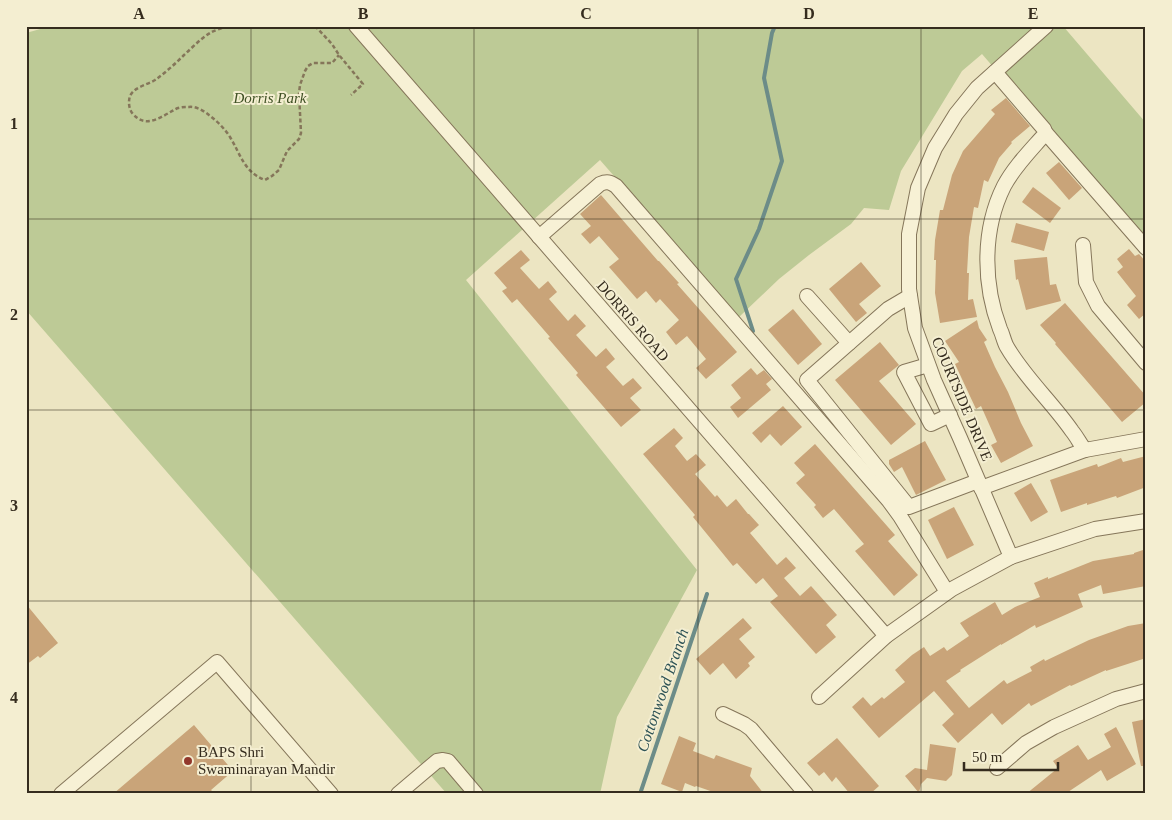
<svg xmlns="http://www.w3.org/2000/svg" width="1172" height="820" viewBox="0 0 1172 820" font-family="Georgia,serif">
<rect width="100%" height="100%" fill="#ece5c2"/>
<!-- green -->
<polygon fill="#bdca96" points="51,26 1063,26 1146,123 1146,244 982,54 962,71 901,171 889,210 864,208 851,224 809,255 779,279 738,318 600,160 466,280 697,570 617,717 600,794 447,794 26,310 26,33"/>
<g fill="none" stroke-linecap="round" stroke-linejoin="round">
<!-- stream -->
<g stroke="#6c8c88" stroke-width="4">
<polyline points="753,331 736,279 759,229 782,161 764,78 772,33 775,26"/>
<polyline points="640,794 707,594"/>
</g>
</g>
<!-- building -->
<g fill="#c9a479">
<polygon points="1006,98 1030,126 1011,142 1012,143 999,158 988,182 984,180 978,208 974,207 969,237 967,273 969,273 968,300 973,299 977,317 940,323 935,293 936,260 934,260 935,240 940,210 943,210 952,175 963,151 995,114 991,110"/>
<polygon points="1059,162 1082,188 1069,200 1046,173"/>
<polygon points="1033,187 1061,208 1050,223 1022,202"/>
<polygon points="601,195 658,261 659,261 679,283 677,284 737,352 706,379 696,368 706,359 687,336 676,345 666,332 679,320 660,299 656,303 646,291 637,299 609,267 619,259 599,236 590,244 581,234 591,226 580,214"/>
<polygon points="1016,223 1049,232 1044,251 1011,242"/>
<polygon points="1129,249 1135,256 1139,254 1146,262 1146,313 1139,319 1127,305 1136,296 1117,272 1123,267 1117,259"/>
<polygon points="521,250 530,260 520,268 539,289 548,281 557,292 549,299 568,321 575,314 586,326 576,335 596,357 606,348 615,359 606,367 623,386 633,378 642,388 630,398 641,410 621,427 576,375 578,373 548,338 550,337 517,299 512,303 502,291 507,288 494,273"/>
<polygon points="1047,257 1050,285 1056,284 1061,301 1026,310 1018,279 1016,280 1014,260"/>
<polygon points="861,262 881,286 859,304 867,313 856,322 829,289"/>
<polygon points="1065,303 1146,396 1146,402 1122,422 1055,344 1056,343 1040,325"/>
<polygon points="793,309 822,344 798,365 768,330"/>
<polygon points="977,320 979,328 987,340 984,342 995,367 1008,392 1021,423 1033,446 1001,463 991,445 997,442 981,406 976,409 955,364 959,362 945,341"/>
<polygon points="880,342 899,365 879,381 916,424 891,445 835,380"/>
<polygon points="751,368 757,375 764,370 772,379 766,384 771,390 738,418 730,407 741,398 731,385"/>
<polygon points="783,406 802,427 781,446 770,434 761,443 752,433"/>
<polygon points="674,428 683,438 675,446 687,461 696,454 706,465 695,474 715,497 717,495 727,507 736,499 748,514 749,514 759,525 750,533 777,565 786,557 796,568 784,578 800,596 811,586 837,615 826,625 836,637 816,654 770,602 778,596 763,578 756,584 737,563 733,566 693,517 695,515 643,454"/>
<polygon points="925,441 946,480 916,495 902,467 894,472 889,464 889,460"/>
<polygon points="815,444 895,535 888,541 918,575 894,596 855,551 864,544 834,509 823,518 814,507 816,505 796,483 805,475 794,463"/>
<polygon points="1146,456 1146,487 1117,498 1116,496 1087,505 1087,503 1061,512 1050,480 1097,464 1098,467 1121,458 1123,462"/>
<polygon points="1031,483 1048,512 1031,522 1014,493"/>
<polygon points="954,507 974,545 947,559 928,520"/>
<polygon points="1146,549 1146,586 1103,594 1101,585 1078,594 1083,607 1036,628 1035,625 1001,645 1001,644 960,670 961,671 946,681 969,708 1004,680 1007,684 1032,671 1030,667 1044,659 1045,661 1089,640 1128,626 1146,623 1146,658 1106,671 1106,670 1071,686 1070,685 1031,706 1029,703 1002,725 992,713 958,743 942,725 954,714 934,691 879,738 852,707 863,697 871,706 882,697 884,699 905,682 895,670 912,655 924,647 930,656 944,647 947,651 969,636 960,623 995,602 1002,615 1015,607 1040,597 1034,583 1048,577 1048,579 1093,561 1134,554 1134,553"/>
<polygon points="26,604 58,643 40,658 38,656 26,665"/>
<polygon points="743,618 752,628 739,639 755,657 748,663 750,666 736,679 723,663 710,675 696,659"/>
<polygon points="1146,719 1146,766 1141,766 1132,722"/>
<polygon points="194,725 233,771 211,790 215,794 113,794"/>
<polygon points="1116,727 1136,764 1107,781 1101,770 1065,794 1026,794 1058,768 1053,761 1078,745 1088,760 1111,747 1104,734"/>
<polygon points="679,736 696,743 693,751 714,759 716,755 752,768 750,776 764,794 719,794 696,786 695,787 685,783 682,792 661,784"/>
<polygon points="837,738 879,786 870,794 850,794 836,777 832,782 824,772 819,776 807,763"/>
<polygon points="930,744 956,748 952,775 946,781 927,778 921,784 919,793 905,776 915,768 927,770"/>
</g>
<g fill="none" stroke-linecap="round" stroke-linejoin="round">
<defs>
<g id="minor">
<polyline points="356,26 886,636"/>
<polyline points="1045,132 1146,248"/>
<path d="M539 237 600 184C607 181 610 182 616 186L889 501 900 516 947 592"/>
<polyline points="1083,245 1086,282 1098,306 1146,363"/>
<polyline points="807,296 849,343"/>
<polyline points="910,296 888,309 807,380 909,507 978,481"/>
<polyline points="928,365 904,372 931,424 950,415"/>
<polyline points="1085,450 1146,439"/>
<path d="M981 488 1085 450C1080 444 1077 437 1072 431 1052 402 1025 378 1007 347 1004 342 1003 335 1000 329 983 284 982 230 1004 186 1014 167 1030 151 1044 135L1045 132 1044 129 995 72"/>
<polyline points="1011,557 960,438 934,380 915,328 909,289 909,234 918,188 935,148 956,114 977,88 1046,26"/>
<polyline points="819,697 886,636 952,589 1011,557 1095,529 1146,521"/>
<polyline points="723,714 744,724 751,729 806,794"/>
<polyline points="997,768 1026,743 1054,727 1116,699 1146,691"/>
<polyline points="61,794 217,662 331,794"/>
<polyline points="398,794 437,761 443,760 448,761 476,794"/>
</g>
</defs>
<!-- minor casing -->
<use href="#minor" stroke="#85765a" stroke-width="16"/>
<!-- path -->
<g stroke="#85765a" stroke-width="2.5" stroke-dasharray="4 2.5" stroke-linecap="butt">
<path d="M228 26C222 28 215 30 210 33 200 39 192 48 184 55 175 64 165 73 155 80 147 85 134 87 130 96 128 102 129 110 133 114 146 129 161 117 174 110 178 107 184 107 189 107 196 106 204 111 209 115 217 121 225 129 230 137 241 155 244 172 265 180L272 176 279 170 287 151 299 139 301 133 299 93 300 85 305 71 308 66 313 63H332L339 55"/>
<polyline points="315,26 332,44 339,55 363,84 351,95"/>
</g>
<!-- minor -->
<use href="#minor" stroke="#f7f1d5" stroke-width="14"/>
</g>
<!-- grid -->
<path fill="none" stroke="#352c1e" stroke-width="1" stroke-opacity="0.55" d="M251 26V794M474 26V794M698 26V794M921 26V794M26 219H1146M26 410H1146M26 601H1146"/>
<!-- markers -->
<circle fill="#92382c" stroke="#f4eed1" stroke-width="2" cx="188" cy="761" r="5"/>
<g text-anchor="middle" stroke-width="4" stroke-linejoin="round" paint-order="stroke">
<!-- park labels -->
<g font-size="15" font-style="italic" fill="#405125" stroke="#f4eed1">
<text x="270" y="103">Dorris Park</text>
</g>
<!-- street labels -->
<g font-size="15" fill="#352c1e" stroke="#f4eed1">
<text transform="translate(633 321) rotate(49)" y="5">DORRIS ROAD</text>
<text transform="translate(962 399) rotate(67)" y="5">COURTSIDE DRIVE</text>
</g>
<!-- poi labels -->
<g font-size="15" fill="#352c1e" stroke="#f4eed1" text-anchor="start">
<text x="198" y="757">BAPS Shri<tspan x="198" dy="17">Swaminarayan Mandir</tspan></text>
</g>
<!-- water labels -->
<g font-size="16" font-style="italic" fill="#2d5255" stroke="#f4eed1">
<text transform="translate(662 690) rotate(-71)" y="6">Cottonwood Branch</text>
</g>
</g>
<!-- border -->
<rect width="1172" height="820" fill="none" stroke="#f4eed1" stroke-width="55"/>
<!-- scale -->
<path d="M964 762v8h94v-8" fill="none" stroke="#352c1e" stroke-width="2.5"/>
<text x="972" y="762" font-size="15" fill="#352c1e" stroke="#f4eed1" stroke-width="4" paint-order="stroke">50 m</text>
<rect x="28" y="28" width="1116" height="764" fill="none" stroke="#352c1e" stroke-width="2"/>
<g font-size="16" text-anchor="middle" font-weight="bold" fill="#352c1e">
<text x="139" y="19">A</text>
<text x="363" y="19">B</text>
<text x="586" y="19">C</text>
<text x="809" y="19">D</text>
<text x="1033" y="19">E</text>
<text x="14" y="129">1</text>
<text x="14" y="320">2</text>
<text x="14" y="511">3</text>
<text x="14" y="703">4</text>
</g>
</svg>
